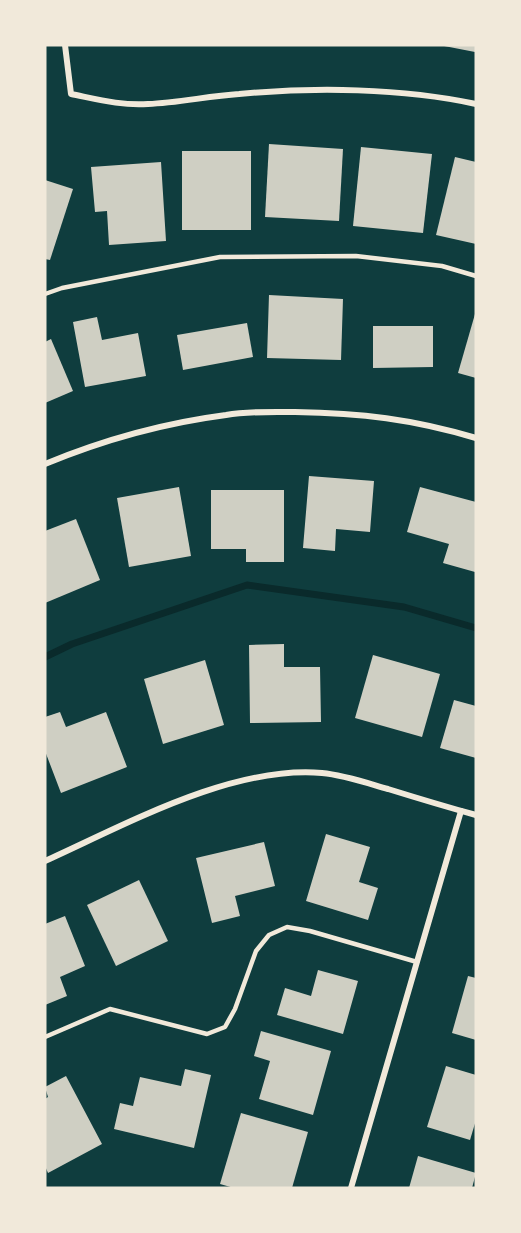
<svg xmlns="http://www.w3.org/2000/svg" width="521" height="1233" viewBox="0 0 521 1233" font-family="Montserrat,sans-serif">
<rect width="100%" height="100%" fill="#0f3d3e"/>
<g fill="none" stroke-linecap="round" stroke-linejoin="round">
<!-- stream -->
<polyline stroke="#0a2a2b" stroke-width="7" points="45,657 72,644 247,585 404,607 476,628"/>
</g>
<!-- building -->
<g fill="#cfcfc3">
<polygon points="439,45 476,45 476,47 475,52"/>
<polygon points="269,144 343,149 339,221 265,217"/>
<polygon points="361,147 432,154 423,233 353,226"/>
<rect x="182" y="151" width="69" height="79"/>
<polygon points="455,157 476,162 476,244 436,235"/>
<polygon points="161,162 166,241 109,245 107,211 95,212 91,167"/>
<polygon points="45,180 73,189 50,260 45,259"/>
<polygon points="269,295 343,299 341,360 267,358"/>
<polygon points="475,314 476,314 476,378 458,373"/>
<polygon points="97,317 102,340 138,333 146,376 85,387 73,322"/>
<polygon points="247,323 253,357 183,370 177,335"/>
<polygon points="373,326 433,326 433,367 373,368"/>
<polygon points="51,339 73,391 45,403 45,342"/>
<polygon points="309,476 374,481 370,532 336,529 335,551 303,548"/>
<polygon points="179,487 191,556 129,567 117,498"/>
<polygon points="420,487 476,502 475,572 443,563 449,544 407,532"/>
<polygon points="211,490 284,490 284,562 246,562 246,549 211,549"/>
<polygon points="76,519 100,580 45,603 45,531"/>
<polygon points="284,644 284,667 320,667 321,722 250,723 249,645"/>
<polygon points="373,655 440,674 422,737 355,718"/>
<polygon points="205,660 224,725 163,744 144,679"/>
<polygon points="454,700 476,706 476,758 440,748"/>
<polygon points="60,712 66,727 106,712 127,767 61,793 45,751 45,717"/>
<polygon points="326,834 370,847 359,882 378,888 368,920 306,901"/>
<polygon points="264,842 275,886 235,896 240,916 212,923 196,858"/>
<polygon points="139,880 168,941 116,966 87,905"/>
<polygon points="65,916 85,966 60,977 67,996 45,1005 45,924"/>
<polygon points="318,970 358,981 343,1034 277,1015 285,988 311,996"/>
<polygon points="468,976 476,978 476,1040 452,1033"/>
<polygon points="261,1031 331,1051 313,1115 259,1099 270,1061 254,1056"/>
<polygon points="446,1066 476,1075 476,1120 470,1140 427,1127"/>
<polygon points="185,1069 211,1075 194,1148 114,1129 120,1103 133,1106 140,1077 181,1086"/>
<polygon points="66,1076 102,1144 48,1173 45,1166 45,1099 48,1097 45,1087"/>
<polygon points="241,1113 308,1132 292,1188 234,1188 220,1184"/>
<polygon points="418,1156 476,1173 472,1188 409,1188"/>
</g>
<g fill="none" stroke-linecap="round" stroke-linejoin="round">
<!-- service -->
<g stroke="#f1e9da" stroke-width="4.5">
<polyline points="45,294 62,288 220,257 356,256 442,266 476,276"/>
<polyline points="45,1037 110,1009 207,1034 225,1027 235,1009 256,951 269,935 287,927 310,931 417,962"/>
</g>
<!-- minor -->
<g stroke="#f1e9da" stroke-width="6">
<path d="M65 45 71 94C96 99 122 106 148 104 178 103 208 96 239 94 314 87 402 88 476 104"/>
<path d="M45 464C103 440 164 423 226 415 249 411 272 412 295 412 361 413 412 419 476 438"/>
<path d="M45 861C125 825 232 765 322 773 344 775 367 783 388 789 417 798 447 807 476 815"/>
<polyline points="351,1188 461,811"/>
</g>
</g>
<!-- border -->
<rect width="521" height="1233" fill="none" stroke="#f1e9da" stroke-width="93"/>
</svg>
